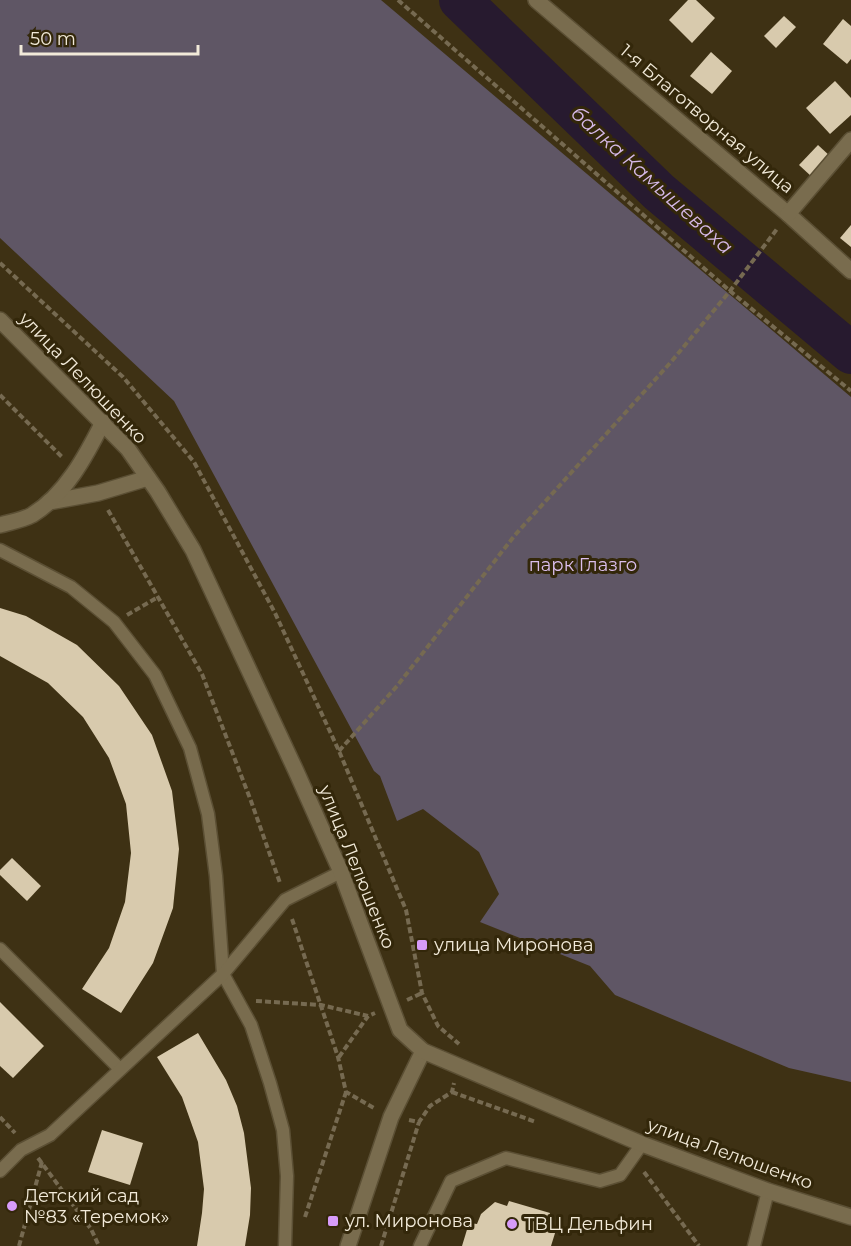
<svg xmlns="http://www.w3.org/2000/svg" width="851" height="1246" viewBox="0 0 851 1246" font-family="Montserrat,sans-serif">
<rect width="100%" height="100%" fill="#3e3114"/>
<!-- green -->
<polygon fill="#5f5665" points="0,0 381,0 851,397 851,1082 789,1068 615,995 590,966 480,922 499,894 479,852 423,809 397,821 380,776 374,771 174,401 0,238"/>
<g fill="none" stroke-linecap="round" stroke-linejoin="round">
<!-- river -->
<polyline stroke="#271a2f" stroke-width="42" points="460,0 659,192 851,353"/>
</g>
<!-- building -->
<g fill="#d8caad">
<polygon points="688,0 696,0 715,18 692,43 669,20"/>
<polygon points="784,16 796,27 776,48 764,36"/>
<polygon points="843,19 851,26 851,59 847,64 823,44"/>
<polygon points="711,52 732,71 712,94 690,76"/>
<polygon points="835,81 851,98 851,115 830,134 806,108"/>
<polygon points="818,145 831,157 812,177 799,165"/>
<polygon points="851,225 851,247 840,238"/>
<polygon points="0,608 26,616 77,645 119,686 152,735 172,791 179,849 173,908 153,963 121,1013 82,989 109,948 125,902 131,853 126,804 109,758 83,717 48,683 0,656"/>
<polygon points="12,858 41,886 27,901 0,875 0,870"/>
<polygon points="0,1002 44,1046 13,1078 0,1066"/>
<polygon points="198,1033 226,1080 237,1106 244,1133 251,1188 250,1215 245,1246 197,1246 202,1213 204,1189 198,1142 182,1097 157,1057"/>
<polygon points="102,1130 143,1143 130,1185 88,1172"/>
<polygon points="509,1201 550,1213 546,1227 556,1230 551,1246 462,1246 469,1223 477,1224 481,1214 495,1202 507,1206"/>
</g>
<g fill="none" stroke-linecap="round" stroke-linejoin="round">
<defs>
<g id="service">
<polyline points="0,550 71,587 114,622 155,675 190,748 208,814 216,876 223,974 251,1025 270,1083 283,1130 287,1176 285,1246"/>
<polyline points="0,949 120,1069"/>
<polyline points="0,1171 21,1150 50,1135 223,974 285,900 341,872"/>
<polyline points="420,1246 451,1181 506,1158 600,1181 620,1175 642,1144"/>
<polyline points="754,1246 768,1191"/>
</g>
<g id="minor">
<polyline points="536,0 788,214 851,271"/>
<polyline points="788,214 851,140"/>
<polyline points="49,502 98,493 148,478"/>
<path d="M0 525C10 522 23 520 32 515 65 495 86 456 103 422"/>
<polyline points="348,1246 391,1117 423,1051"/>
</g>
<polyline id="tertiary" points="0,320 128,449 158,492 193,550 296,771 341,872 400,1030 423,1051 642,1144 768,1191 851,1217"/>
</defs>
<!-- service casing -->
<use href="#service" stroke="#5b4f34" stroke-width="15"/>
<!-- minor casing -->
<use href="#minor" stroke="#5b4f34" stroke-width="18"/>
<!-- tertiary casing -->
<use href="#tertiary" stroke="#5b4f34" stroke-width="18"/>
<!-- path -->
<g stroke="#766a51" stroke-width="4" stroke-dasharray="6 3" stroke-linecap="butt">
<polyline points="398,0 730,291 851,391"/>
<polyline points="0,263 123,377 194,462 275,613 339,751 406,910 422,993 438,1026 459,1044"/>
<polyline points="0,395 62,457"/>
<polyline points="108,510 202,674 251,801 280,883"/>
<polyline points="127,615 158,597"/>
<polyline points="339,751 397,686 515,535 671,362 730,291 777,229"/>
<polyline points="292,919 338,1057 346,1092 374,1108"/>
<polyline points="407,1000 422,993"/>
<polyline points="256,1001 321,1005 368,1016 375,1013"/>
<polyline points="339,1057 368,1016"/>
<polyline points="452,1092 536,1122"/>
<polyline points="0,1117 15,1133"/>
<polyline points="409,1120 419,1122 430,1106 452,1092 454,1083"/>
<polyline points="38,1158 91,1229 99,1246"/>
<polyline points="644,1172 699,1246"/>
<polyline points="305,1217 346,1092"/>
<polyline points="19,1246 42,1162"/>
<polyline points="381,1246 419,1122"/>
</g>
<!-- service -->
<use href="#service" stroke="#796c4e" stroke-width="12"/>
<!-- minor -->
<use href="#minor" stroke="#796c4e" stroke-width="15"/>
<!-- tertiary -->
<use href="#tertiary" stroke="#796c4e" stroke-width="15"/>
</g>
<!-- markers -->
<g fill="#d79bf9" stroke="#33270a" stroke-width="2">
<rect x="416" y="939" width="12" height="12" rx="3"/>
<circle cx="12" cy="1206" r="6"/>
<rect x="327" y="1215" width="12" height="12" rx="3"/>
<circle cx="512" cy="1224" r="6"/>
</g>
<g text-anchor="middle" stroke-width="6" stroke-linejoin="round" paint-order="stroke">
<!-- street labels -->
<g font-size="18" fill="#f2ead9" stroke="#33270a">
<text transform="translate(707 119) rotate(40)" y="6">1-я Благотворная улица</text>
<text transform="translate(83 378) rotate(46)" y="6">улица Лелюшенко</text>
<text transform="translate(357 867) rotate(68)" y="6">улица Лелюшенко</text>
<text transform="translate(730 1154) rotate(20)" y="6">улица Лелюшенко</text>
</g>
<!-- park labels -->
<g font-size="18" fill="#dbbeed" stroke="#33270a">
<text x="583" y="571">парк Глазго</text>
</g>
<!-- poi labels -->
<g font-size="18" fill="#f2ead9" stroke="#33270a" text-anchor="start">
<text x="434" y="951">улица Миронова</text>
<text x="24" y="1202">Детский сад<tspan x="24" dy="21">№83 «Теремок»</tspan></text>
<text x="345" y="1227">ул. Миронова</text>
<text x="524" y="1230">ТВЦ Дельфин</text>
</g>
<!-- water labels -->
<g font-size="20" font-style="italic" fill="#d6b9e8" stroke="#33270a">
<text transform="translate(652 180) rotate(42)" y="7">балка Камышеваха</text>
</g>
</g>
<!-- scale -->
<path d="M21 45v9h177v-9" fill="none" stroke="#f2ead9" stroke-width="3"/>
<text x="30" y="45" font-size="18" fill="#f2ead9" stroke="#33270a" stroke-width="4.5" paint-order="stroke">50 m</text>
</svg>
